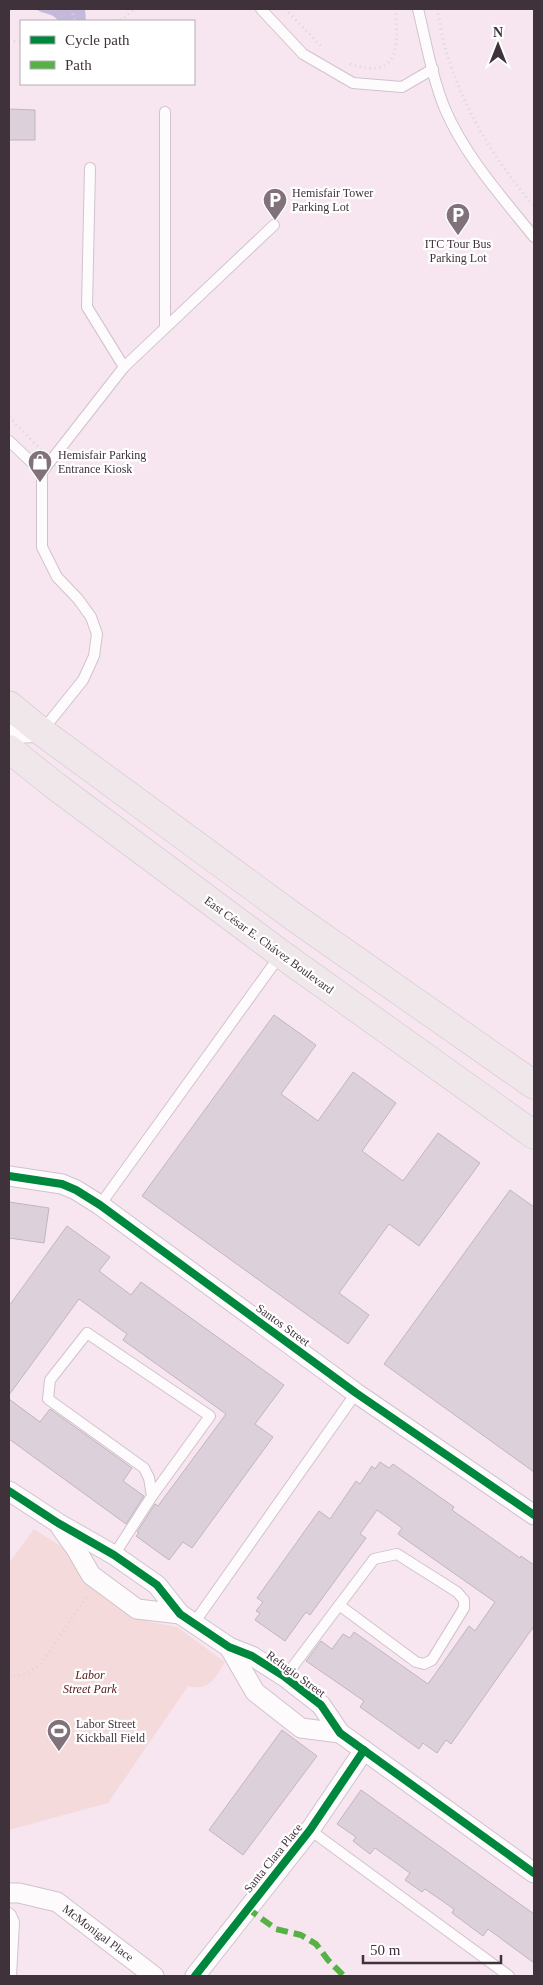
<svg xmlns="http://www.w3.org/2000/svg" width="543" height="1985" viewBox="0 0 543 1985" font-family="'Times New Roman',serif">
<rect width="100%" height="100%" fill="#f7e6f0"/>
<!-- green -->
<path fill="#f5dadc" d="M34 1529 65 1549 101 1590 146 1621 177 1627 225 1662C215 1677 210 1692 188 1686L108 1803 9 1830V1563Z"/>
<!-- water -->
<path fill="#c5b9db" d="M36 9H85L86 21H58C53 12 43 15 36 9Z"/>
<!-- building -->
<g fill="#dcd0da" stroke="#c1b5c0">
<polygon points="9,109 35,110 35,140 9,140"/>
<polygon points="274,1015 316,1045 281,1094 318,1121 353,1072 396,1103 362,1151 403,1181 438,1133 480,1163 419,1246 389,1224 339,1293 369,1315 348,1344 142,1196"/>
<polygon points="510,1190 534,1207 534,1472 384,1364"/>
<polygon points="9,1202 49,1208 44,1243 9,1238"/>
<polygon points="67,1226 110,1257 99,1271 131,1295 141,1282 284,1385 255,1424 273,1437 192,1548 183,1542 169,1560 136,1536 139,1533 137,1532 155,1504 158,1506 226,1414 123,1340 127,1334 79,1299 9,1395 9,1306"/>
<polygon points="9,1399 40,1422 50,1409 132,1468 123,1481 144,1496 126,1524 9,1439"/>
<polygon points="380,1462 389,1468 393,1464 454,1507 452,1510 520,1558 521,1556 534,1565 534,1626 451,1744 446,1740 437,1753 423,1743 419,1749 360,1707 364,1701 306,1661 321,1641 332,1649 343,1634 350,1638 354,1632 428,1684 469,1626 475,1631 495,1602 398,1534 402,1528 377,1510 360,1534 366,1538 310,1615 306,1612 285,1641 255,1620 260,1613 256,1611 263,1602 257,1598 319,1511 330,1519 356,1481 360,1484 372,1466 375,1469"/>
<polygon points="282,1730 317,1756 243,1855 209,1830"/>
<polygon points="361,1790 534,1914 534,1963 488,1929 483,1936 452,1913 454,1909 425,1889 422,1892 405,1880 410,1873 375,1848 370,1854 353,1841 356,1837 337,1824"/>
</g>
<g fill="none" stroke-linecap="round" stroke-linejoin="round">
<defs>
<g id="service">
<polyline points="261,9 303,54 353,83 402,87 433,69"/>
<path d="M418 9C426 42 432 77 445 109 465 156 502 197 534 237"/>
<polyline points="165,112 165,328"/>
<polyline points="124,367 274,225"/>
<polyline points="9,441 42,472"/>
<polyline points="42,731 83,680 94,656 97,634 91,617 78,599 57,577 42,547 42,472 124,367 87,307 90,168"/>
<polyline points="100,1205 281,954"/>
<polyline points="114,1555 152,1496 210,1416 87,1333 50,1380 48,1399 144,1468 149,1478 152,1496"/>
<polyline points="194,1623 356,1393"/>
<polyline points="285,1677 374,1559 397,1554 457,1592 464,1600 464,1608 432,1660 424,1664 416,1662 339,1605"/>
<polyline points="310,1830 509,1976"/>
<polyline points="9,1913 11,1915 14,1922 11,1976"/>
</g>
<g id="minor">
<polyline points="9,734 42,732"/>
<polyline points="9,1176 62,1184 76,1190 100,1205 356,1393 534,1515"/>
<polyline points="9,1491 58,1523 114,1555 157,1585 180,1614 229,1647 252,1656 285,1677 321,1705 340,1733 534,1873"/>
<polyline points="61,1528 76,1549 91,1575 137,1609 180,1614"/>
<polyline points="229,1647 255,1692 301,1728 340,1733"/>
<polyline points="9,1893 19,1893 57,1902 154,1976"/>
<polyline points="195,1976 310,1830 364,1750"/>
</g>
<g id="primary">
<polyline points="9,705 42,732 294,917 534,1085"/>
<polyline points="9,749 54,785 281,954 534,1135"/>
</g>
</defs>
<!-- service casing -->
<use href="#service" stroke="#d0c3cb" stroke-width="12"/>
<!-- minor casing -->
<use href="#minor" stroke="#d0c3cb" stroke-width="21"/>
<!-- primary casing -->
<use href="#primary" stroke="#cec5cb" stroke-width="29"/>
<!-- path -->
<g stroke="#dad6d8" stroke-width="3" stroke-dasharray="1 4" stroke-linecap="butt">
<polyline points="71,9 75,21"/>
<polyline points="285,9 323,48"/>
<path d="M437 9C440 22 442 37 446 50 462 107 495 161 534 206"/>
<polyline points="115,21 124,18 134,9"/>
<polyline points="9,41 21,41"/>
<path d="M350 64C399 81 399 46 395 9"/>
<polyline points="9,417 42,451"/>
<polyline points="9,1678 25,1674 40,1665 88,1595"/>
</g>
<!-- service -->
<use href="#service" stroke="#fefbfd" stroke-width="10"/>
<!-- minor -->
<use href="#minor" stroke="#fefbfd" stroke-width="19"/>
<!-- primary -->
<use href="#primary" stroke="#efe7ea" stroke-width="28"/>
<!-- quiet -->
<polyline stroke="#57b246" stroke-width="6" stroke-dasharray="12 6" stroke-linecap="butt" points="247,1908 276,1929 301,1935 316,1944 328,1960 344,1976"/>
<defs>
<g id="cycleway">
<polyline points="9,1176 62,1184 76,1190 100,1205 356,1393 534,1515"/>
<polyline points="9,1491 58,1523 114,1555 157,1585 180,1614 229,1647 252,1656 285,1677 321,1705 340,1733 534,1873"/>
<polyline points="195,1976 310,1830 364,1750"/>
</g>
</defs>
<!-- cycleway casing -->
<use href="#cycleway" stroke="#fff" stroke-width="11"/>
<!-- cycleway -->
<use href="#cycleway" stroke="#00873e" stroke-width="8"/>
</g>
<!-- icons -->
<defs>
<symbol id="parking-pin" viewBox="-11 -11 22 30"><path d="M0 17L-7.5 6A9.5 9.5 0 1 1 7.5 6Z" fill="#80717a" stroke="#fff"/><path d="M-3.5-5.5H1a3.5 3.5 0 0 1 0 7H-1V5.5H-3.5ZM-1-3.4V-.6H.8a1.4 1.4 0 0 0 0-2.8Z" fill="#fff"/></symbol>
<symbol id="shop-pin" viewBox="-11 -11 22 30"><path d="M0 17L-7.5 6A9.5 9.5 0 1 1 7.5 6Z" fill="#80717a" stroke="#fff"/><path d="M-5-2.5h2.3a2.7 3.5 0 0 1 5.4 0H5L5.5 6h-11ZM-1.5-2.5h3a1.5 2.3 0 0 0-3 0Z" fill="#fff"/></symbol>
<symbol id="stadium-pin" viewBox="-11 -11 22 30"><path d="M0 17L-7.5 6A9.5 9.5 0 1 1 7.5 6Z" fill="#80717a" stroke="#fff"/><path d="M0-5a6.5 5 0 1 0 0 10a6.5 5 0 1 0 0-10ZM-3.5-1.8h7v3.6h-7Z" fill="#fff"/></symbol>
</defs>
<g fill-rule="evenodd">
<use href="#parking-pin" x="261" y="186" width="28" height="38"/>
<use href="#parking-pin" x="444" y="201" width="28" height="38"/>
<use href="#shop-pin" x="26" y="448" width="28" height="38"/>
<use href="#stadium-pin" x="45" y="1717" width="28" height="38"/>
</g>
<g text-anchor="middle" stroke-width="4.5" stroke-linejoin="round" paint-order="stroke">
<!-- poi labels -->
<g font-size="12" fill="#40323b" stroke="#fff" text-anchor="start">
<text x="292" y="197">Hemisfair Tower<tspan x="292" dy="14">Parking Lot</tspan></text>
<text x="458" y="248" text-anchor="middle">ITC Tour Bus<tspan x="458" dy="14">Parking Lot</tspan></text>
<text x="58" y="459">Hemisfair Parking<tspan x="58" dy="14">Entrance Kiosk</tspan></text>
<text x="76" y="1728">Labor Street<tspan x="76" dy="14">Kickball Field</tspan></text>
</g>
<!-- street labels -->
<g font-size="12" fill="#40323b" stroke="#fff">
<text transform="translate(269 945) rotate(36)" y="4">East César E. Chávez Boulevard</text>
<text transform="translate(283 1325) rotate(36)" y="4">Santos Street</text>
<text transform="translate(296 1674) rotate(36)" y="4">Refugio Street</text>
<text transform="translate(273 1858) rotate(-51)" y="4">Santa Clara Place</text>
<text transform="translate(98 1933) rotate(37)" y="4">McMonigal Place</text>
</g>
<!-- park labels -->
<g font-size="12" font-style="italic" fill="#531612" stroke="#fff">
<text x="90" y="1679">Labor<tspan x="90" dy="14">Street Park</tspan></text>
</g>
</g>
<!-- border -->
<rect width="543" height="1985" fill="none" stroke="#40323b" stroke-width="20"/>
<!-- legend -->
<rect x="20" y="20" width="175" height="65" fill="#ffffff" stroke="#b3adb1"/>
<rect x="30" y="36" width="25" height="8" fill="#00873e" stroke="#b3adb1"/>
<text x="65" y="45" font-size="15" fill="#40323b">Cycle path</text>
<rect x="30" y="61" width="25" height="8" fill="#57b246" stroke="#b3adb1"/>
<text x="65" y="70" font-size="15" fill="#40323b">Path</text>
<!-- north arrow -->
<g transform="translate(498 45)" stroke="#ffffff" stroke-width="4" paint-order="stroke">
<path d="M0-4L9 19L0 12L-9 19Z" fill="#40323b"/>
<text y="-8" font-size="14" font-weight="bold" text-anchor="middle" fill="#40323b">N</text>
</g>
<!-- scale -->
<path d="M363 1955v8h138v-8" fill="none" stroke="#40323b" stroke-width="2.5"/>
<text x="370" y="1955" font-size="15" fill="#40323b" stroke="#ffffff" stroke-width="4" paint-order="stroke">50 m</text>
</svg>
